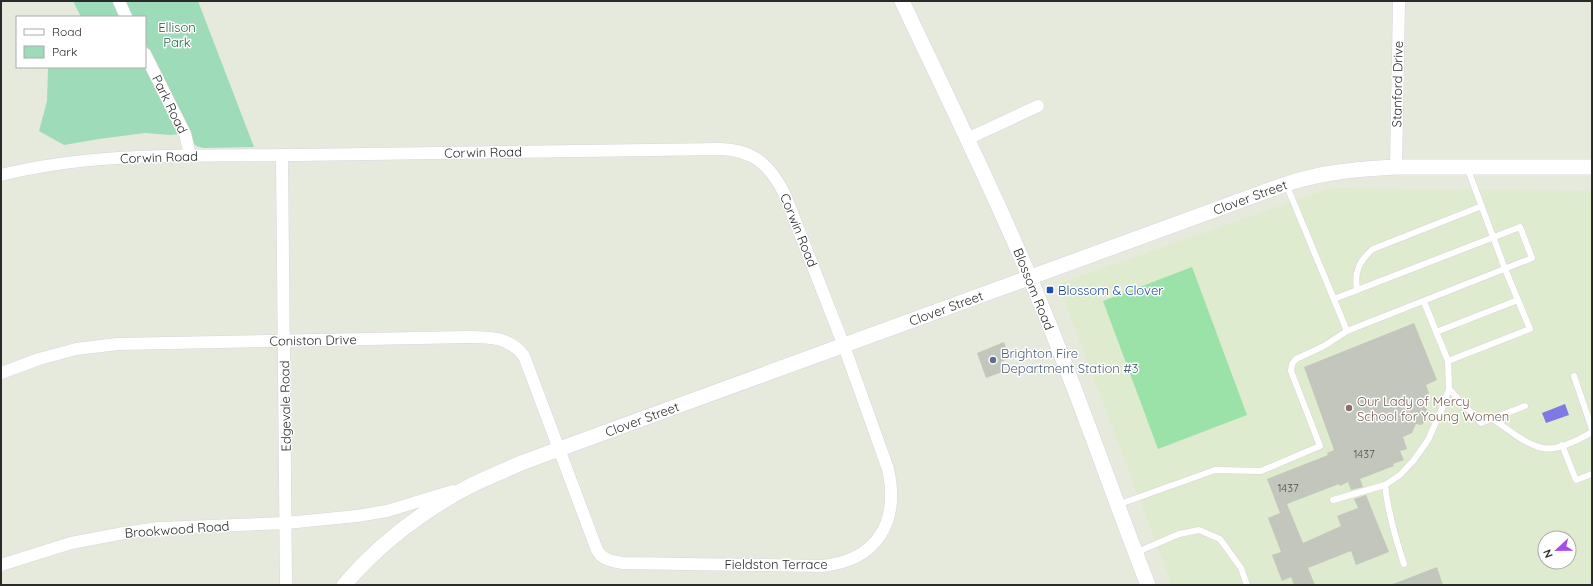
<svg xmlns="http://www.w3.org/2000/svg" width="1593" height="586" viewBox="0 0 1593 586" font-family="Quicksand,sans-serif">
<rect width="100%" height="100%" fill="#e6eadd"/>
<!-- education -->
<path fill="#deebce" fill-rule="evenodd" d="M1331 188 1592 191V585H1172L1058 284ZM1545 538H1569V562H1545Z"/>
<!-- green -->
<g fill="#9edcb9">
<polygon points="73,1 112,1 120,17 81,17"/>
<path d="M124 1H198L254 147 204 148C191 146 192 140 188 129L145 43V17H132Z"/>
<polygon points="48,67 145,67 180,134 170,135 145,133 99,139 64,145 39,131 47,101"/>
</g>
<!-- pitch -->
<polygon fill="#9be2a9" points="1192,267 1247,415 1158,449 1103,301"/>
<!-- water -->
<polygon fill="#7e79e3" points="1565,404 1569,415 1546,423 1542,413"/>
<!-- building -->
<g fill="#c2c6bc">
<polygon points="1414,323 1437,380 1426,385 1429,393 1424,405 1429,413 1428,420 1421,425 1416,424 1412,433 1403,437 1407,449 1400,451 1404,460 1393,464 1394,466 1360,479 1363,487 1351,490 1348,482 1340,486 1339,484 1287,504 1303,543 1341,526 1337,516 1358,508 1354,499 1366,495 1389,552 1356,565 1351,551 1308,568 1315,585 1294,585 1291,577 1282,581 1272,555 1281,552 1268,518 1280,513 1267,479 1328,455 1327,453 1334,450 1304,367"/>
<polygon points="1004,342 1010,358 1001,362 1005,371 986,378 977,353"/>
<polygon points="1437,567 1443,585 1393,585 1393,584"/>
</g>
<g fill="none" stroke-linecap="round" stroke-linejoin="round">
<defs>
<g id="service">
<polyline points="1286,184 1347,331"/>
<path d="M1357 289C1354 271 1360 260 1373 249L1482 206"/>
<polyline points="1424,302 1448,361 1530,329 1505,269 1467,167"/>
<polyline points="1436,332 1518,300"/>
<polyline points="1574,376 1592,429"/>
<polyline points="1449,389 1481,423 1525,406"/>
<path d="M1492 418C1506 428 1526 445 1543 448 1557 451 1580 439 1592 432"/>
<polyline points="1562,445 1576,480 1592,474"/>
<path d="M1385 485C1388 513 1395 537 1404 564"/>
<polyline points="1333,500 1385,485 1400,475 1414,460 1428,440 1441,411 1449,389 1448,361"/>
<polyline points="1117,505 1215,470 1261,471 1320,446 1291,371 1292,364 1296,359 1324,346 1347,331 1532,258 1520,227 1334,299"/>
<polyline points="1135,553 1179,534 1199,530 1220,539 1241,568 1247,585"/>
</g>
<g id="minor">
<polyline points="119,1 126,17"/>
<polyline points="145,54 185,134 190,155"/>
<polyline points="967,139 1038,106"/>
<polyline points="282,155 286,585"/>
<polyline points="1396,167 1399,1"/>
<path d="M1 175C97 151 198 156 297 155 438 153 579 151 721 149 754 150 771 166 785 195L844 346 888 469C900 522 877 561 821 566L622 563C612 561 602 560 597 550L524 356C510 337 490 337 468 337L118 344 76 349 39 359 1 373"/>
<polyline points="1,565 71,543 124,533 159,528 286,523 357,516 387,511 453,491"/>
</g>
<g id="tertiary">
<path d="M902 1C949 101 998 200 1040 302 1079 395 1111 491 1148 585"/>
<path d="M344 585C379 544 421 512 468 487 486 478 504 471 521 463L1286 184C1322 172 1358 169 1396 167H1592"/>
</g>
</defs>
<!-- service casing -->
<use href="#service" stroke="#dbd2e1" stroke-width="7"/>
<!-- minor casing -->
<use href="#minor" stroke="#dbd2e1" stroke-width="13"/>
<!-- tertiary casing -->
<use href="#tertiary" stroke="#dbd2e1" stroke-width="16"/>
<!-- service -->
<use href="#service" stroke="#fff" stroke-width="6"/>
<!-- minor -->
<use href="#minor" stroke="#fff" stroke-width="12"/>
<!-- tertiary -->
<use href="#tertiary" stroke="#fff" stroke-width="15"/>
</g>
<!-- markers -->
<rect fill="#1a4fb4" stroke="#fff" stroke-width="1.5" x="1046" y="286" width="8" height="8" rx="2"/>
<circle fill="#5c6f8a" stroke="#fff" stroke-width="1.5" cx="993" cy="360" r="4"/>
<circle fill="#8d6e63" stroke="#fff" stroke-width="1.5" cx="1349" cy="408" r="4"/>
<g text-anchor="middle" stroke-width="3" stroke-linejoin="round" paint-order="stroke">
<!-- number labels -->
<g font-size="11" fill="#50514e">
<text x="1364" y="458">1437</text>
<text x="1288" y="492">1437</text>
</g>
<!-- park labels -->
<g font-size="13" fill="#216044" stroke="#fff">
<text x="177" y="32">Ellison<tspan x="177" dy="15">Park</tspan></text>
</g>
<!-- street labels -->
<g font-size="13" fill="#2a2a2a" stroke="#fff">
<text transform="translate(1397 84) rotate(-89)" y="5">Stanford Drive</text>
<text transform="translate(170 104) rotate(64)" y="5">Park Road</text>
<text transform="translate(483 152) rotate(-1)" y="5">Corwin Road</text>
<text transform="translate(159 157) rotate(-2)" y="5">Corwin Road</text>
<text transform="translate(1250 197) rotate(-20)" y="5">Clover Street</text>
<text transform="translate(799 230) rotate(68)" y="5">Corwin Road</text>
<text transform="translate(1034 289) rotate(68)" y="5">Blossom Road</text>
<text transform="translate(946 308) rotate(-20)" y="5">Clover Street</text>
<text transform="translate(313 340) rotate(-1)" y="5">Coniston Drive</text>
<text transform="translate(285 406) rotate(-91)" y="5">Edgevale Road</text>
<text transform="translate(642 419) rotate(-20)" y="5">Clover Street</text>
<text transform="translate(177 529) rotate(-4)" y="5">Brookwood Road</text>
<text x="776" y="569">Fieldston Terrace</text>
</g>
<!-- transit labels -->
<g font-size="13" fill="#164399" stroke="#fff" text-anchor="start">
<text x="1058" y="295">Blossom &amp; Clover</text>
</g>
<!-- service labels -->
<g font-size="13" fill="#4e5e75" stroke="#fff" text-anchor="start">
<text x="1001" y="358">Brighton Fire<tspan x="1001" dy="15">Department Station #3</tspan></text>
</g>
<!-- education labels -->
<g font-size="13" fill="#785e54" stroke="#fff" text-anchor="start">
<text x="1357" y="406">Our Lady of Mercy<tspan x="1357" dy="15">School for Young Women</tspan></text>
</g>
</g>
<!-- border -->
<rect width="1593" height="586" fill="none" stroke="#2a2a2a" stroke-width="4"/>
<!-- legend -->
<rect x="16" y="16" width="130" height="52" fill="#ffffff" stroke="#aaaaaa"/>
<rect x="24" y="29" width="20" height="6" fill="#ffffff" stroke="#aaaaaa"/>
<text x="52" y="36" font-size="12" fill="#2a2a2a">Road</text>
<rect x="24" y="46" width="20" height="12" fill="#9edcb9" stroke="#aaaaaa"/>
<text x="52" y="56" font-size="12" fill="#2a2a2a">Park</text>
<!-- north arrow -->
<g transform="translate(1557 550) rotate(248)"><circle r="19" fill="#ffffff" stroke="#aaaaaa"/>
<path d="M0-3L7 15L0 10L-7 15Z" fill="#a84ce9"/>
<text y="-6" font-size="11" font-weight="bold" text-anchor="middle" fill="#2a2a2a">N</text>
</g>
</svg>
